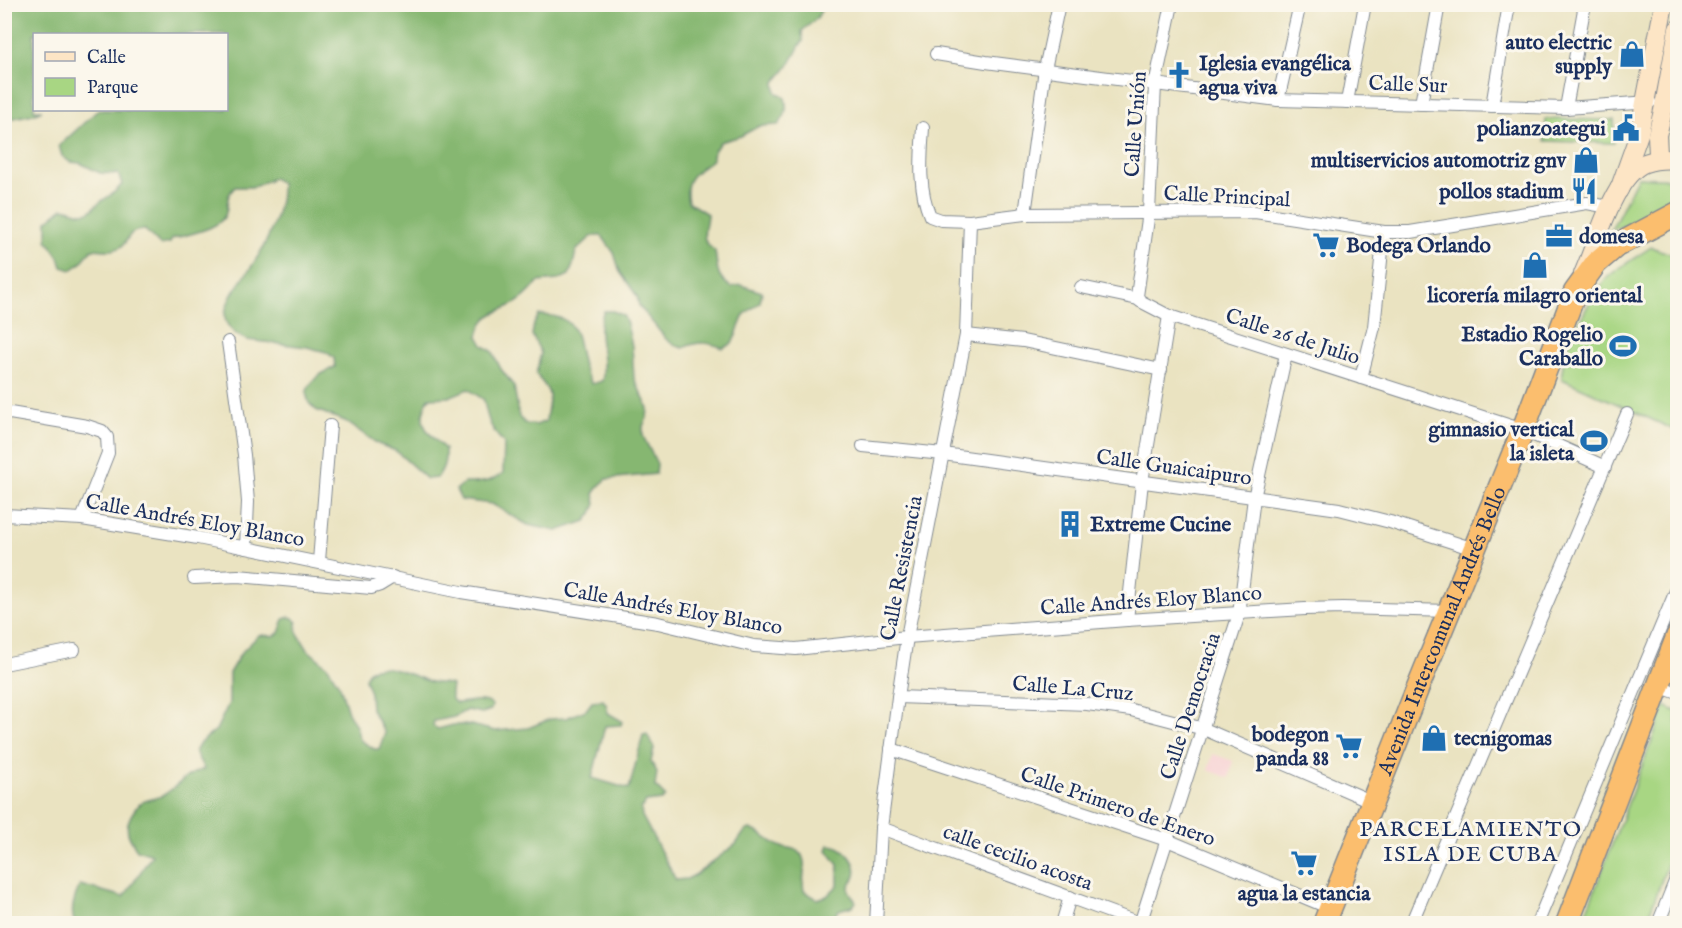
<svg xmlns="http://www.w3.org/2000/svg" width="1682" height="928" viewBox="0 0 1682 928" font-family="'IM FELL English',serif">
<rect width="100%" height="100%" fill="#fbf7ec"/>
<filter id="ink" filterUnits="userSpaceOnUse"><feTurbulence type="fractalNoise" baseFrequency=".0167" numOctaves="2"/><feDisplacementMap in="SourceGraphic" scale="12" xChannelSelector="R" yChannelSelector="G"/><feConvolveMatrix kernelMatrix="1 2 1 2 8 2 1 2 1" color-interpolation-filters="sRGB"/></filter>
<filter id="wash" filterUnits="userSpaceOnUse"><feTurbulence type="fractalNoise" baseFrequency=".008" numOctaves="4" result="noise"/><feDisplacementMap in="SourceGraphic" scale="24" xChannelSelector="R" yChannelSelector="G"/><feGaussianBlur stdDeviation="1.35" result="paint"/><feColorMatrix in="noise" values="0 0 0 0 0 0 0 0 0 0 0 0 0 0 0 0 0 1.4 0 .05"/><feComposite in="paint" operator="in"/></filter>
<g filter="url(#wash)">
<rect width="100%" height="100%" fill="#eae3c1"/>
<!-- built -->
<polygon fill="#f7cfd2" points="1213,754 1233,761 1229,778 1208,770"/>
<!-- green -->
<g fill="#a8d683" stroke="#628270" stroke-width="1.5">
<polygon points="1546,119 1614,120 1614,143 1545,141"/>
<polygon points="1638,177 1677,179 1677,208 1611,230"/>
<path d="M1651 247 1677 256V431L1562 379C1559 356 1592 292 1609 276 1622 265 1637 257 1651 247Z"/>
<polygon points="1665,706 1677,712 1677,838 1646,923 1582,923"/>
</g>
<!-- forest -->
<g fill="#86b771" stroke="#507368" stroke-width="1.5">
<path d="M4 5 5 4 824 5 817 18 802 31 803 41C797 48 798 51 793 58 789 67 781 75 775 82L776 92 785 98C788 110 786 116 778 125L759 126 741 136 720 142 714 151 712 160C694 173 683 179 688 202L707 214C706 232 698 239 715 251 718 268 715 276 731 287L741 285 762 292 760 302 744 315 732 344 723 348C708 342 698 341 683 348L674 345 666 339 639 306 637 296 620 272 614 253 602 236H592L576 251 573 265 569 275 558 280 538 282C530 293 520 302 508 307 491 315 483 315 478 336L483 345 492 351 501 369 514 386 519 417 526 424 536 425 546 421C549 393 555 398 536 374L541 353 532 335 534 324 539 315C592 315 569 351 592 384L602 381C608 358 593 333 604 311H613L623 315 627 324 632 346 634 378 648 408 647 418 643 426V436L657 464 656 474 607 479 600 485 594 494 596 504 592 513 586 521 557 531 528 525 492 504 461 500 456 490 464 483C479 483 491 483 503 473L504 443C491 430 487 419 484 400L468 389 449 397 429 398C415 425 427 431 445 449 446 461 444 468 437 478L427 479 396 451 378 444 345 421 316 410 309 403 306 393C312 378 320 374 335 367L334 358 326 352 307 347 247 340C234 335 221 323 226 309 230 294 241 281 250 269 265 247 283 211 281 183L273 178 254 187H235C225 197 229 200 226 213 221 230 187 234 172 239L170 243 160 245 145 230C125 231 132 237 122 246 114 253 101 249 92 249L80 264 71 270 62 267 59 257 47 240V221L63 208C70 209 77 213 83 213 92 213 93 207 99 203 108 196 115 194 122 184L118 174 100 173 80 163 70 162 62 156 59 146 98 110H226V34H34V110H42L33 114 5 120Z"/>
<path d="M288 617 293 618 297 622V632L308 650 328 667 340 686 348 712 356 726 360 740 374 749H379L385 733 371 709 370 693 365 679C371 654 413 676 428 681 436 684 444 682 452 685 451 693 449 698 456 703 467 703 484 697 492 705L491 710 482 713 467 710 454 717 434 721 433 726 438 729 453 725H471L495 731 528 728 550 719 566 718 586 710 592 702 603 700 606 704 608 713 622 721 621 725 605 726 592 778 629 789 643 735 647 734 654 748 651 762 657 772 655 786 665 796 662 800 646 802 641 809 642 816 676 880 687 879 695 875 736 844 745 831 750 829C760 832 769 841 779 846 788 849 800 847 803 858 807 868 801 880 804 891L817 899 827 896 838 885V865L827 850 829 845C842 845 859 861 855 876 854 881 848 883 849 889 849 894 854 897 856 902L853 906 839 910 830 922C820 924 814 917 804 924L75 923C69 912 75 895 80 885L124 897 152 855 137 850C134 845 129 838 128 833 125 821 136 803 148 800 155 798 159 798 165 794 182 783 182 776 204 769L195 752 200 743 216 730 229 703V673L241 653 259 635 274 636 279 633 284 619Z"/>
</g>
</g>
<g filter="url(#ink)">
<g fill="none" stroke-linecap="round" stroke-linejoin="round">
<defs>
<g id="street">
<polyline points="1172,4 1155,85 1149,212 1137,296 1140,301 1169,316 1523,430 1605,467"/>
<polyline points="936,54 986,62 1278,100 1566,108 1650,102"/>
<polyline points="1278,100 1300,4"/>
<polyline points="1347,102 1365,4"/>
<polyline points="1421,104 1439,4"/>
<polyline points="1492,106 1509,4"/>
<polyline points="1566,108 1585,4"/>
<path d="M923 128C921 158 918 188 930 216L941 220 970 221 1025 214 1255 212 1384 232H1410L1587 203 1609 207"/>
<polyline points="1025,214 1045,69 1059,4"/>
<polyline points="1081,287 1138,299"/>
<polyline points="966,335 1023,341 1161,370"/>
<polyline points="228,342 244,455 248,502 246,548"/>
<polyline points="1361,378 1374,327 1384,232"/>
<polyline points="4,412 87,426 102,431 107,437 108,453 82,519"/>
<polyline points="863,446 943,454 1339,509 1390,522 1474,549"/>
<polyline points="4,515 82,519 198,538 461,592 658,623 754,646 796,649 907,637 1127,620 1305,609 1343,608 1449,611"/>
<polyline points="319,561 330,426"/>
<polyline points="194,578 238,576 371,588 380,585 393,577"/>
<polyline points="1127,620 1142,482 1169,316"/>
<polyline points="4,664 74,650"/>
<polyline points="1658,686 1678,693"/>
<polyline points="898,697 1087,704 1131,710 1204,729 1373,802"/>
<polyline points="891,749 1167,840 1330,908"/>
<polyline points="881,828 1142,924"/>
<polyline points="876,924 881,828 898,697 907,637 966,335 970,221"/>
<polyline points="1062,924 1070,897"/>
<polyline points="1140,924 1239,614 1254,498 1286,354"/>
<polyline points="1411,924 1627,414"/>
<polyline points="1537,924 1678,586"/>
<polyline points="1658,924 1678,874"/>
</g>
<g id="secondary">
<polyline points="1662,159 1658,154 1657,135 1663,111 1678,29"/>
<polyline points="1619,190 1639,134 1664,4"/>
<path d="M1583 274C1597 244 1613 176 1645 163 1656 159 1667 159 1678 160"/>
</g>
<g id="highway">
<path id="s1" d="M1324 924 1418 687 1523 430 1575 292 1596 263 1616 246 1678 213"/>
<polyline points="1567,924 1678,635"/>
</g>
</defs>
<!-- street casing -->
<use href="#street" stroke="#828990" stroke-width="14"/>
<!-- secondary casing -->
<use href="#secondary" stroke="#828990" stroke-width="20"/>
<!-- highway casing -->
<use href="#highway" stroke="#828990" stroke-width="25"/>
<!-- street -->
<use href="#street" stroke="#fff" stroke-width="12"/>
<!-- secondary -->
<use href="#secondary" stroke="#fde5c5" stroke-width="18"/>
<!-- highway -->
<use href="#highway" stroke="#fbbe6e" stroke-width="22"/>
</g>
</g>
<!-- icons -->
<defs>
<symbol id="shop-bare" viewBox="-9 -9 18 18"><path d="M-5-2.5h2.3a2.7 3.5 0 0 1 5.4 0H5L5.5 6h-11ZM-1.5-2.5h3a1.5 2.3 0 0 0-3 0Z" fill="#1f6fb2" stroke="#fbf7ec" stroke-width="2.5" paint-order="stroke"/></symbol>
<symbol id="church-bare" viewBox="-9 -9 18 18"><path d="M-1.2-6h2.4v3.5h3.3v2.4h-3.3V6h-2.4V-.1h-3.3v-2.4h3.3Z" fill="#1f6fb2" stroke="#fbf7ec" stroke-width="2.5" paint-order="stroke"/></symbol>
<symbol id="civic-bare" viewBox="-9 -9 18 18"><path d="M-.6-6.5H3V-4.5H.6V-3L4-1V1h2V6H-6V1h2V-1L-.6-3ZM-1.2 2.5V6h2.4V2.5Z" fill="#1f6fb2" stroke="#fbf7ec" stroke-width="2.5" paint-order="stroke"/></symbol>
<symbol id="restaurant-bare" viewBox="-9 -9 18 18"><path d="M-5-6h1v4h1v-4h1v4h1v-4h1v5L-1.5 .5V6h-2V.5L-5-1ZM5-6V6H3V1.5H1.5Q1.5-4 5-6Z" fill="#1f6fb2" stroke="#fbf7ec" stroke-width="2.5" paint-order="stroke"/></symbol>
<symbol id="office-bare" viewBox="-9 -9 18 18"><path d="M-6-3h4V-5.5h4V-3h4V5H-6ZM-1-4.5V-3h2v-1.5ZM-6 0V1H6V0Z" fill="#1f6fb2" stroke="#fbf7ec" stroke-width="2.5" paint-order="stroke"/></symbol>
<symbol id="supermarket-bare" viewBox="-9 -9 18 18"><path d="M-6-5.5h2.5l.6 2H6L4.5 2H-2.5L-4.4-4H-6ZM-1.5 3.2a1.3 1.3 0 1 0 .1 0ZM3 3.2a1.3 1.3 0 1 0 .1 0Z" fill="#1f6fb2" stroke="#fbf7ec" stroke-width="2.5" paint-order="stroke"/></symbol>
<symbol id="stadium-bare" viewBox="-9 -9 18 18"><path d="M0-5a6.5 5 0 1 0 0 10a6.5 5 0 1 0 0-10ZM-3.5-1.8h7v3.6h-7Z" fill="#1f6fb2" stroke="#fbf7ec" stroke-width="2.5" paint-order="stroke"/></symbol>
<symbol id="building-bare" viewBox="-9 -9 18 18"><path d="M-4-6H4V6H1V3H-1V6H-4ZM-2.5-4.3h1.7v1.8h-1.7ZM.8-4.3h1.7v1.8H.8ZM-2.5-1h1.7V.8h-1.7ZM.8-1h1.7V.8H.8Z" fill="#1f6fb2" stroke="#fbf7ec" stroke-width="2.5" paint-order="stroke"/></symbol>
</defs>
<g fill-rule="evenodd">
<use href="#shop-bare" x="1613" y="35" width="38" height="38"/>
<use href="#church-bare" x="1160" y="56" width="38" height="38"/>
<use href="#civic-bare" x="1607" y="109" width="38" height="38"/>
<use href="#shop-bare" x="1567" y="141" width="38" height="38"/>
<use href="#restaurant-bare" x="1565" y="172" width="38" height="38"/>
<use href="#office-bare" x="1540" y="217" width="38" height="38"/>
<use href="#supermarket-bare" x="1307" y="226" width="38" height="38"/>
<use href="#shop-bare" x="1516" y="246" width="38" height="38"/>
<use href="#stadium-bare" x="1604" y="327" width="38" height="38"/>
<use href="#stadium-bare" x="1575" y="422" width="38" height="38"/>
<use href="#building-bare" x="1051" y="505" width="38" height="38"/>
<use href="#shop-bare" x="1415" y="719" width="38" height="38"/>
<use href="#supermarket-bare" x="1330" y="727" width="38" height="38"/>
<use href="#supermarket-bare" x="1285" y="844" width="38" height="38"/>
</g>
<g text-anchor="middle" stroke-width="6" stroke-linejoin="round" paint-order="stroke">
<!-- poi labels -->
<g font-size="21" font-weight="bold" fill="#1b2f5e" stroke="#fbf7ec" text-anchor="end">
<text x="1612" y="49">auto electric<tspan x="1612" dy="24">supply</tspan></text>
<text x="1199" y="70" text-anchor="start">Iglesia evangélica<tspan x="1199" dy="24">agua viva</tspan></text>
<text x="1606" y="135">polianzoategui</text>
<text x="1566" y="167">multiservicios automotriz gnv</text>
<text x="1564" y="198">pollos stadium</text>
<text x="1579" y="243" text-anchor="start">domesa</text>
<text x="1346" y="252" text-anchor="start">Bodega Orlando</text>
<text x="1535" y="302" text-anchor="middle">licorería milagro oriental</text>
<text x="1603" y="341">Estadio Rogelio<tspan x="1603" dy="24">Caraballo</tspan></text>
<text x="1574" y="436">gimnasio vertical<tspan x="1574" dy="24">la isleta</tspan></text>
<text x="1090" y="531" text-anchor="start">Extreme Cucine</text>
<text x="1329" y="741">bodegon<tspan x="1329" dy="24">panda 88</tspan></text>
<text x="1454" y="745" text-anchor="start">tecnigomas</text>
<text x="1304" y="900" text-anchor="middle">agua la estancia</text>
</g>
<!-- street labels -->
<g font-size="21" fill="#1b2f5e" stroke="#fbf7ec">
<text transform="translate(1408 84) rotate(2)" y="7">Calle Sur</text>
<text transform="translate(1135 124) rotate(-86)" y="7">Calle Unión</text>
<text transform="translate(1227 196) rotate(3)" y="7">Calle Principal</text>
<text transform="translate(1293 336) rotate(18)" y="7">Calle 26 de Julio</text>
<text transform="translate(1174 467) rotate(8)" y="7">Calle Guaicaipuro</text>
<text transform="translate(195 520) rotate(10)" y="7">Calle Andrés Eloy Blanco</text>
<text transform="translate(901 568) rotate(-79)" y="7">Calle Resistencia</text>
<text transform="translate(1151 600) rotate(-4)" y="7">Calle Andrés Eloy Blanco</text>
<text transform="translate(673 608) rotate(10)" y="7">Calle Andrés Eloy Blanco</text>
<text dy="7" stroke="none"><textPath href="#s1" startOffset="316">Avenida Intercomunal Andrés Bello</textPath></text>
<text transform="translate(1073 688) rotate(5)" y="7">Calle La Cruz</text>
<text transform="translate(1190 706) rotate(-72)" y="7">Calle Democracia</text>
<text transform="translate(1118 806) rotate(19)" y="7">Calle Primero de Enero</text>
<text transform="translate(1018 857) rotate(20)" y="7">calle cecilio acosta</text>
</g>
<!-- neighbourhood labels -->
<g font-size="22" letter-spacing="1.5" fill="#1b2f5e" stroke="#fbf7ec">
<text x="1471" y="836">PARCELAMIENTO<tspan x="1471" dy="25">ISLA DE CUBA</tspan></text>
</g>
</g>
<!-- margin -->
<rect width="1682" height="928" fill="none" stroke="#fbf7ec" stroke-width="24"/>
<!-- legend -->
<rect x="33" y="33" width="195" height="78" fill="#fbf7ec" stroke="#a1a7b3" stroke-width="1.5"/>
<rect x="45" y="52" width="30" height="9" fill="#fde5c5" stroke="#a1a7b3" stroke-width="1.5"/>
<text x="87" y="63" font-size="18" fill="#1b2f5e">Calle</text>
<rect x="45" y="78" width="30" height="18" fill="#a8d683" stroke="#a1a7b3" stroke-width="1.5"/>
<text x="87" y="93" font-size="18" fill="#1b2f5e">Parque</text>
</svg>
